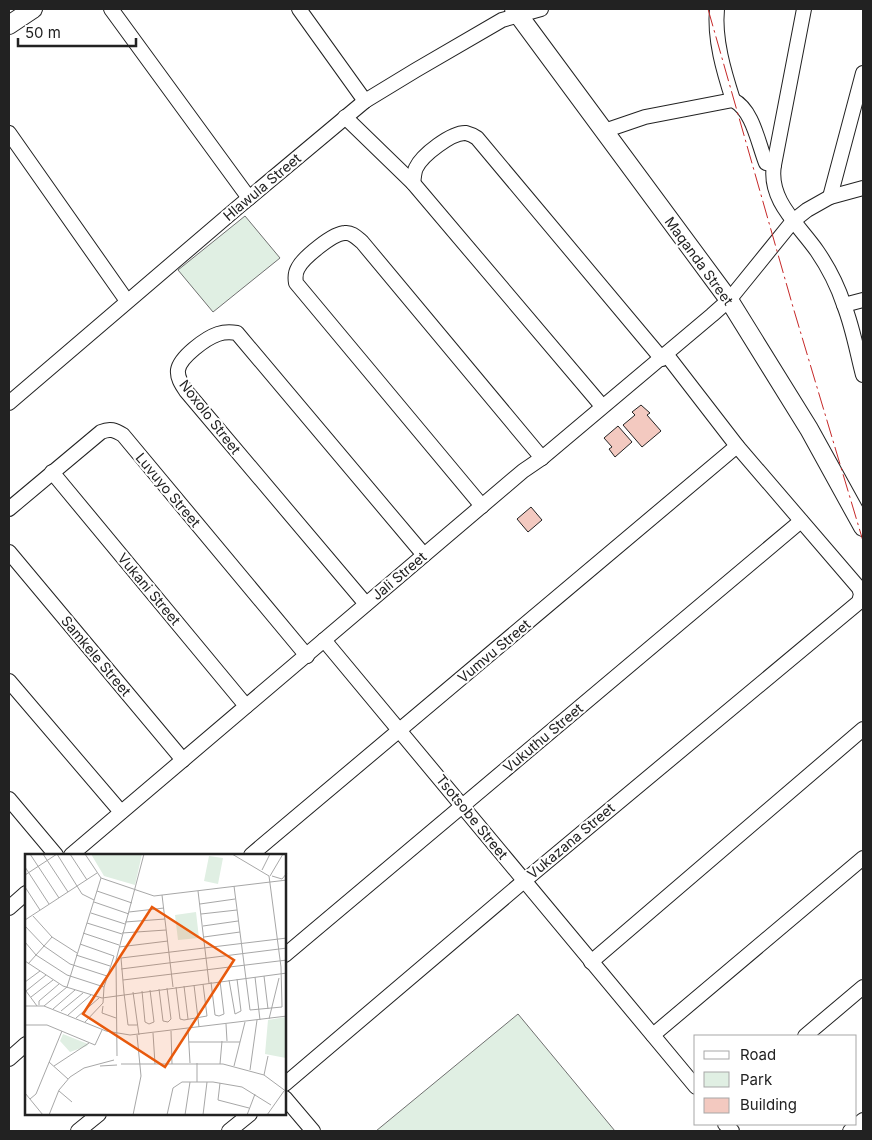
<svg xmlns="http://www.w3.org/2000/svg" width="872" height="1140" viewBox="0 0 872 1140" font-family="Inter,sans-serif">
<rect width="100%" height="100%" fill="#fff"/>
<!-- green -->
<g fill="#e0efe3" stroke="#6f6f6f">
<polygon points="245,216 280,258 213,312 178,270"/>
<polygon points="518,1014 615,1131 376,1131"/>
</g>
<!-- building -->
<g fill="#f3c9c0" stroke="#222">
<polygon points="641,405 650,413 647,415 661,431 642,447 623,425 635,415 632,412"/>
<polygon points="618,426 632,442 615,457 609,449 612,447 604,438"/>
<polygon points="531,507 542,520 528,532 517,519"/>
</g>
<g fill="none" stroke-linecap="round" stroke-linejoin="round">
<defs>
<g id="minor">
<polyline points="111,9 249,198"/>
<polyline points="299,9 365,101"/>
<path d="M717 9C714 39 724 72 733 100"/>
<path d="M804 9 774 165C768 200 798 224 817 251 828 267 838 287 844 305 853 328 857 352 863 375"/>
<polyline points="345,117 413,183 602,406"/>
<path d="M604 131 645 117 733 100C753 110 758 143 766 163L774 165"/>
<polyline points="9,133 127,301"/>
<path d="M413 183C414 178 414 172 416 168 422 155 452 132 466 133 470 134 474 136 477 138L662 359"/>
<polyline points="830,197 863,73"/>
<polyline points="844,305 863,300"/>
<polyline points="9,403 237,208 365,101 416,70 502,20 541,9"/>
<polyline points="52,472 246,706"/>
<path d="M482 506 296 283C295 277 295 273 298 268 303 258 333 233 345 233 352 232 357 238 362 242L542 458"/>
<path d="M9 509 101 432C110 428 115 430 123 435L307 656"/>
<polyline points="9,552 183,760"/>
<path d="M366 604 186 391C182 385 177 378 178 370 180 357 206 338 218 334 224 332 231 332 237 333L424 555"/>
<polyline points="324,640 696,1087"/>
<polyline points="9,681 121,812"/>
<polyline points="9,799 56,855"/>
<polyline points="71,855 523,471 542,458 712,315 729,300 793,221 807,210 830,197 863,188"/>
<polyline points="251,855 737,446"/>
<polyline points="9,908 26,893"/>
<polyline points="285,955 801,521"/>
<polyline points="591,962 863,729"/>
<polyline points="653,1035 863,858"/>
<polyline points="805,1036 863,987"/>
<polyline points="9,1059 26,1044"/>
<polyline points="285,1084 524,881 859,602 861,594 859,588 737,446 666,354"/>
<polyline points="285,1098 313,1131"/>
<polyline points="725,1124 732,1131"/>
<polyline points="78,1131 99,1114"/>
<polyline points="229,1131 250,1114"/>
<polyline points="850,1131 863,1120"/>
</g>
<g id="tertiary">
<polyline points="514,9 729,300 809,429 863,527"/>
<polyline points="9,25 33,9"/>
</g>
</defs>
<!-- minor casing -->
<use href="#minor" stroke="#222" stroke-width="16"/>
<!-- tertiary casing -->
<use href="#tertiary" stroke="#222" stroke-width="20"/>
<!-- minor -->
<use href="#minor" stroke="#fff" stroke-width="14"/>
<!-- tertiary -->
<use href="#tertiary" stroke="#fff" stroke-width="18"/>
<!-- power -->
<polyline stroke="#c62828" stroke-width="1" stroke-dasharray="18 4 2.5 4" stroke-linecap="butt" points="708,9 793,307 863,541"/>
</g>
<g text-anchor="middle" stroke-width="4" stroke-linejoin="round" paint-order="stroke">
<!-- street labels -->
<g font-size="14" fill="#222" stroke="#fff">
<text transform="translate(262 187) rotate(-40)" y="5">Hlawula Street</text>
<text transform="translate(699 261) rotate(54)" y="5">Maqanda Street</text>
<text transform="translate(210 417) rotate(52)" y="5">Noxolo Street</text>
<text transform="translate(168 490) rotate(50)" y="5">Luvuyo Street</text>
<text transform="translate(399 576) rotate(-40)" y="5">Jali Street</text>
<text transform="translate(149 589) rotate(50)" y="5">Vukani Street</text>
<text transform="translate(494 651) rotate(-40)" y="5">Vumvu Street</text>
<text transform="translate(96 656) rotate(50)" y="5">Samkele Street</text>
<text transform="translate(543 738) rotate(-40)" y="5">Vukuthu Street</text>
<text transform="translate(472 817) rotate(51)" y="5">Tsotsobe Street</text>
<text transform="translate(571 841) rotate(-40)" y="5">Vukazana Street</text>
</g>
</g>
<!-- overview -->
<g transform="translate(25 854)">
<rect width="261" height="261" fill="#fff"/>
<path d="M66 0H117L110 31 79 22ZM184 2 198 4 193 30 179 27ZM171 58 174 84 153 86 150 61ZM261 163V204L240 200 243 166ZM38 180 63 190 62 192 45 198 35 187Z" fill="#e0efe3"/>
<path fill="none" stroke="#a7a7a7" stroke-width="1" d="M5 0 34 44M18 0 43 38M32 0 57 40 69 46M45 0 62 26M60 0 76 24 129 42 262 26M207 0 244 22 256 113 257 153 225 156 209 32M0 13 24 50M237 16 245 0M0 21 32 0M245 22 258 0M247 22 257 25 262 19M0 33 15 56M72 37 107 49M173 37 184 129M137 41 148 133M69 48 104 60M175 50 210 45M104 58 139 54M66 59 100 70M176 60 212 56M8 62 27 83 52 99M0 66 72 19M100 68 140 65M62 69 97 80M0 72 19 92 45 110 82 122M178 72 213 67M58 79 94 91M97 79 141 76M179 83 215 78M0 88 11 101 42 121 79 133M55 90 89 102 79 133 78 149 60 168M94 93 143 87M51 101 85 112M0 107 38 132 77 144 262 119M3 110 27 83M96 115 262 94M239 122 243 155M230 123 235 166M98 126 262 106M204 126 210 160 216 157 212 125M0 128 15 117M186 128 190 161 194 162 199 160 195 127M169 131 174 173M159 132 163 165M151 133 155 165 159 166 182 162 178 130M134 135 138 167 143 168 146 165 142 134M1 137 21 121M1 137 12 152M117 137 120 168 124 170 129 168 125 136M108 138 114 181M99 139 96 104 262 84M99 139 103 171H112M6 143 28 126M14 151V147L34 130M0 152H19L81 177 105 181 262 162M19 152 42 133 76 24M78 152 77 159 91 164M28 155 50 136M36 157 58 139M43 161 66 141M51 164 74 144M244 165 254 124M201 170 202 187M0 171H22L70 191 77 176M163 175 165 209M146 177 147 210M128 179 130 210M164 188H215M92 202 91 106 119 0M24 208 43 225M172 209V228M96 210H198L239 221 262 238M195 210 197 187M29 212 64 189M75 212 92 211M209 212 220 168M225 216 232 166M239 221 243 202M195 229 193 246 224 254M34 237 47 248M0 239 18 261M5 245 11 240 37 177M24 261 34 236 45 223 59 214 89 206M108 261 116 222 112 181M142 261 148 234 157 228H188L217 233 246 251M160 261 165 228M178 261 182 228M222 261 230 240M242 261 259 237"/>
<path fill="#e8590c" fill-opacity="0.15" stroke="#e8590c" stroke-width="2.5" d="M127 53 209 106 140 213 58 160Z"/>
<rect width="261" height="261" fill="none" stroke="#222" stroke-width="2.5"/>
</g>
<!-- border -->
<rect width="872" height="1140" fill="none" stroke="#222222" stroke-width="20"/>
<!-- legend -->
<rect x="694" y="1035" width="162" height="90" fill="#ffffff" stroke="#a7a7a7"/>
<rect x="704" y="1051" width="25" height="8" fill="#ffffff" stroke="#a7a7a7"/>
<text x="740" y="1060" font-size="15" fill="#222222">Road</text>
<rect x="704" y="1072" width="25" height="15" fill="#e0efe3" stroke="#a7a7a7"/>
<text x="740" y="1085" font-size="15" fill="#222222">Park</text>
<rect x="704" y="1098" width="25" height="15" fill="#f3c9c0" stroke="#a7a7a7"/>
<text x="740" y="1110" font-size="15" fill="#222222">Building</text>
<!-- scale -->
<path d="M18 38v8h118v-8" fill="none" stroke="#222222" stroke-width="2.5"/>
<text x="25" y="38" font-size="15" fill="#222222" stroke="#ffffff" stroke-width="4" paint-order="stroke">50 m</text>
</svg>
